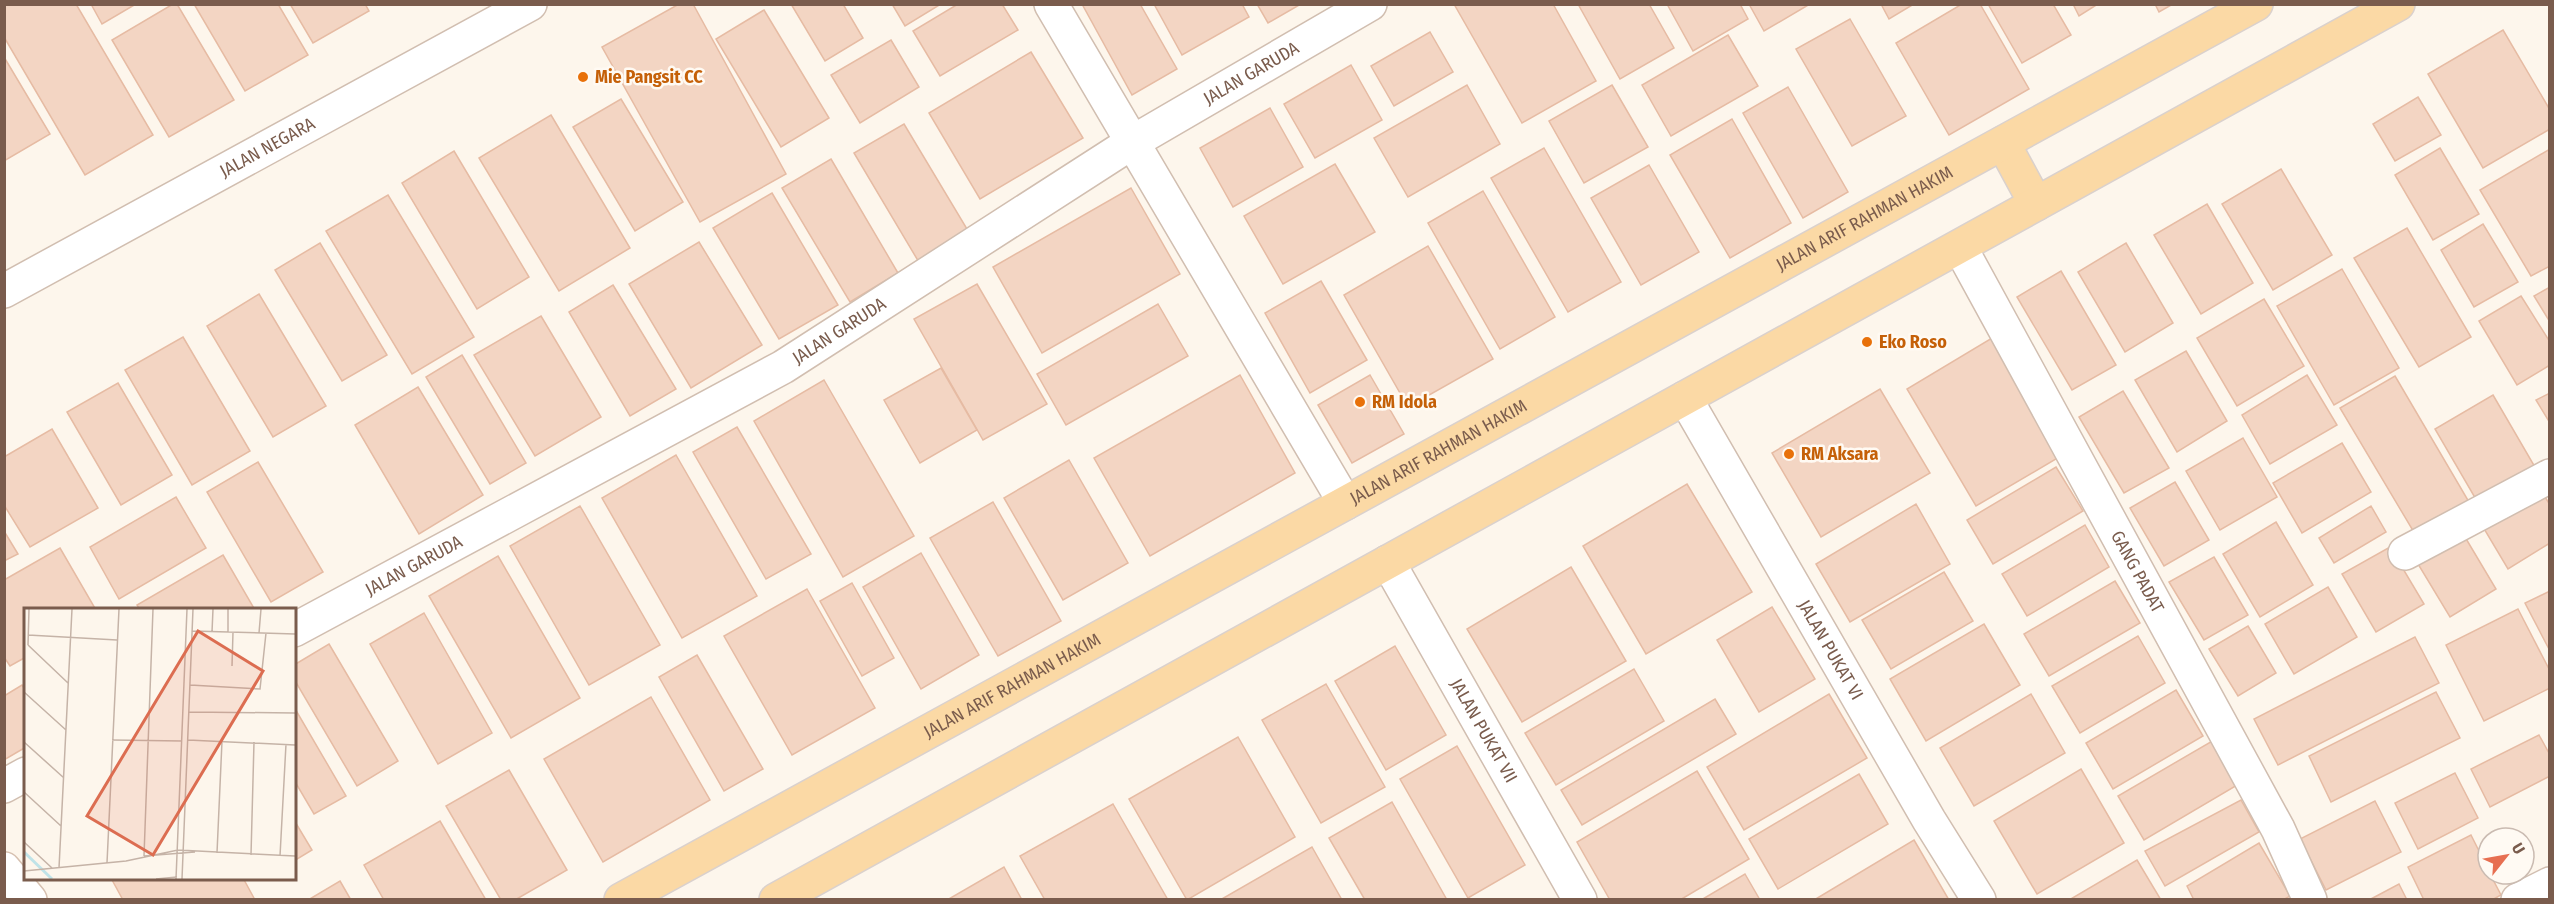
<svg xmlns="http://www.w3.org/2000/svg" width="2554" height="904" viewBox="0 0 2554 904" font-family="'Fira Sans Condensed',sans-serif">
<rect width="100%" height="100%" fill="#fdf6ec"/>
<!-- building -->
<g fill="#f3d5c3" stroke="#e6bba3" stroke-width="1.5">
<polygon points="4,4 76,4 153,135 85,175 4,37"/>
<polygon points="91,4 136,4 102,24"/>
<polygon points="173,4 177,4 234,100 169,137 112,40"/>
<polygon points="194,4 278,4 308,55 245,91"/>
<polygon points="290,4 365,4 369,11 313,43"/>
<polygon points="679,4 693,4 786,174 700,222 602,47"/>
<polygon points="791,4 843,4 863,38 825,61"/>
<polygon points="892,4 941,4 905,26"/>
<polygon points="958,4 1002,4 1018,30 940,76 913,31"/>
<polygon points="1082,4 1140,4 1177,69 1132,95"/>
<polygon points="1154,4 1242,4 1249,17 1182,55"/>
<polygon points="1257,4 1301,4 1268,23"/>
<polygon points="1454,4 1553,4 1596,81 1522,123"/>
<polygon points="1578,4 1649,4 1674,48 1620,79"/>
<polygon points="1667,4 1740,4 1748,19 1693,51"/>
<polygon points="1749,4 1810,4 1764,31"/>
<polygon points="1881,4 1914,4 1889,19"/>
<polygon points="1962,4 1980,4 2029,89 1949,135 1896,43"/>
<polygon points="1988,4 2053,4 2071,35 2022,63"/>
<polygon points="2073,4 2098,4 2079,16"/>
<polygon points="2155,4 2173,4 2159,12"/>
<polygon points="764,10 829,118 781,147 716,39"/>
<polygon points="1850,19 1906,116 1852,146 1796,49"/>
<polygon points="2503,30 2550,110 2550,129 2483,168 2428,74"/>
<polygon points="1430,32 1453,72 1394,106 1371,66"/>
<polygon points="1728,35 1758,86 1671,136 1642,85"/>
<polygon points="891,40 919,87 860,123 831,75"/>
<polygon points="1031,52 1083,138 980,199 929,113"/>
<polygon points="4,57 50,134 4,161"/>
<polygon points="1351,65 1382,120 1315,158 1284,104"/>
<polygon points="1467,85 1500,144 1408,197 1374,138"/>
<polygon points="1612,85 1648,147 1584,183 1549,121"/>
<polygon points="1788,87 1848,192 1803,218 1743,113"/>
<polygon points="2418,97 2441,135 2395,161 2373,124"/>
<polygon points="621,99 683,202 635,231 573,127"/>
<polygon points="1270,108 1303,167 1233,207 1200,148"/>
<polygon points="551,115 630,248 559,291 479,158"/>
<polygon points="1732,119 1791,223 1730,258 1670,155"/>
<polygon points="904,124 970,234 920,264 854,153"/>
<polygon points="1544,148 1621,282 1568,312 1491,178"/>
<polygon points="2440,148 2479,214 2433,240 2395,175"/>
<polygon points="2550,149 2550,266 2531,276 2480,190"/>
<polygon points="454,151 529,277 477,309 402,183"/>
<polygon points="831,159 898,273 850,302 782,188"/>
<polygon points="1335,164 1375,232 1283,284 1244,216"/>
<polygon points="1649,165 1699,252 1641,285 1591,198"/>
<polygon points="2281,169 2332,255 2273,290 2222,204"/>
<polygon points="1131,188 1180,274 1042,353 993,267"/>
<polygon points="1483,191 1555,317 1500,349 1428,223"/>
<polygon points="772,193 838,305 779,339 713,228"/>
<polygon points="388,195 474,337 412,374 326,231"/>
<polygon points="2207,204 2253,283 2201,314 2154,235"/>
<polygon points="2483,224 2518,282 2474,307 2441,250"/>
<polygon points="2407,228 2471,337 2419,367 2354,258"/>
<polygon points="699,242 762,345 691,388 629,284"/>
<polygon points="320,243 387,355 342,381 275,270"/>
<polygon points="2126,243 2173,323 2125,352 2078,272"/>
<polygon points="1428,246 1493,359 1408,407 1344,295"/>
<polygon points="2342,269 2399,368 2334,405 2277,306"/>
<polygon points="2061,271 2116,365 2072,390 2017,297"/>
<polygon points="1321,281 1367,360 1310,393 1265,313"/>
<polygon points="977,284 1047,404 983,440 914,319"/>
<polygon points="613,285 676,389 630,416 569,312"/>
<polygon points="2550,287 2550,322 2534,296"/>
<polygon points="259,294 326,406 273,437 207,326"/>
<polygon points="2521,296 2550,342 2550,365 2517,385 2479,321"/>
<polygon points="2264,299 2304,366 2237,406 2197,338"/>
<polygon points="1158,304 1188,356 1066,425 1037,374"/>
<polygon points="541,316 601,417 535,456 474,355"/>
<polygon points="183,337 250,451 192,485 125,370"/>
<polygon points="1992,338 2061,456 1976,506 1907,389"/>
<polygon points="2186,351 2227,421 2177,452 2135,380"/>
<polygon points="462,355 526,463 490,484 426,377"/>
<polygon points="941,368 977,430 920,463 884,400"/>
<polygon points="1240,375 1295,473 1150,556 1094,458"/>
<polygon points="1370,375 1404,434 1352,463 1318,405"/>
<polygon points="2307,375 2337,425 2270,464 2242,415"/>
<polygon points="2395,376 2469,502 2415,534 2340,408"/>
<polygon points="824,380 914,536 843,577 754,421"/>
<polygon points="118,383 172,475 121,505 67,412"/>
<polygon points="418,387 483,495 419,534 355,425"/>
<polygon points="1880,389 1930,473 1821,537 1772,453"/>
<polygon points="2123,391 2169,468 2124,493 2079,417"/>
<polygon points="2550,393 2550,423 2536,400"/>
<polygon points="2493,395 2539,474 2481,508 2435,429"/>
<polygon points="737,427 811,554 766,579 693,452"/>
<polygon points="52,429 98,508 30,547 4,505 4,457"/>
<polygon points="2243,438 2277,497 2220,530 2186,471"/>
<polygon points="2342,443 2371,492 2302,533 2273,483"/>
<polygon points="676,455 757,596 682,638 602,498"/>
<polygon points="1069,460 1128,563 1063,600 1004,498"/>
<polygon points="258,462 323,572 271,602 207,492"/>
<polygon points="2056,467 2083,511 1993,564 1967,520"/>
<polygon points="2175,482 2209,540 2164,566 2130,508"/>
<polygon points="1687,484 1752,592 1646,654 1583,546"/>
<polygon points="2542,492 2550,505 2550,543 2508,569 2483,527"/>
<polygon points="176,497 206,548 119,599 90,547"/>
<polygon points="993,502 1061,621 998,656 930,538"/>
<polygon points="1916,504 1950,564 1850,622 1816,564"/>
<polygon points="580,506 660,645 589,685 510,546"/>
<polygon points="2371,506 2386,532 2334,563 2319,538"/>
<polygon points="2276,522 2313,585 2260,617 2223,554"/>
<polygon points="2085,525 2109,567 2027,616 2002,574"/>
<polygon points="4,531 18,554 4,561"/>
<polygon points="2462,532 2496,589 2450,617 2415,559"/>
<polygon points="2390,547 2424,604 2376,632 2342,574"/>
<polygon points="60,548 96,610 26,610 26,657 10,666 4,657 4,580"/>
<polygon points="921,553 979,655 921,689 863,587"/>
<polygon points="223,555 255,610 140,610 137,605"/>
<polygon points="498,556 580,698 511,738 429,596"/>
<polygon points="2214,557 2248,615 2204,640 2169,582"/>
<polygon points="1571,567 1626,661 1522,722 1467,629"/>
<polygon points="1944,572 1973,621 1891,669 1862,620"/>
<polygon points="2115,581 2140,623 2049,676 2024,634"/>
<polygon points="852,583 894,658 862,676 820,601"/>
<polygon points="2328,587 2357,637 2294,674 2265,624"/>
<polygon points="807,589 875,708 792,755 724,636"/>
<polygon points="2550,591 2550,651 2525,603"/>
<polygon points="1772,607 1815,679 1759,712 1717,640"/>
<polygon points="2518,609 2550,671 2550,688 2484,721 2446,645"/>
<polygon points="424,613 492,733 438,764 370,644"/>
<polygon points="1984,624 2020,685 1926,741 1890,679"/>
<polygon points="2248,626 2276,673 2238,696 2209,649"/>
<polygon points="2138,636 2165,683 2080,733 2052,686"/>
<polygon points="2415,637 2439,683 2278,765 2254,719"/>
<polygon points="329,644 398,761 357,786 294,679 294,665"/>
<polygon points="1395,646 1446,735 1386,770 1335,681"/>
<polygon points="697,655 763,769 724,791 659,677"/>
<polygon points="1634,669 1664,721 1556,785 1525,733"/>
<polygon points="1326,684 1385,787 1321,823 1262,720"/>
<polygon points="22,685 26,691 26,747 4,760 4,696"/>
<polygon points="2176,690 2203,736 2113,789 2086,743"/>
<polygon points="2436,692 2460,738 2331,802 2309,756"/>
<polygon points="1829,694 1867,758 1744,830 1707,767"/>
<polygon points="2031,694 2065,753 1974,806 1940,748"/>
<polygon points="651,697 710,800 603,862 544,759"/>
<polygon points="1715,699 1736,734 1582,825 1561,790"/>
<polygon points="294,707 346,796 314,814 294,780"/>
<polygon points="2539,735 2550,755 2550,776 2490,807 2471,769"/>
<polygon points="1238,737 1295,837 1187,900 1129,799"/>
<polygon points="2214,740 2239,784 2144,840 2118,796"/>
<polygon points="1457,746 1525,865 1468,898 1400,779"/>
<polygon points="2081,769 2124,843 2037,894 1994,821"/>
<polygon points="509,770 567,870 515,900 501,900 446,806"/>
<polygon points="1697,771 1749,859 1680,900 1610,900 1577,842"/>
<polygon points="2455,773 2478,818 2418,849 2395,803"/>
<polygon points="1859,774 1888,824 1778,889 1749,839"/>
<polygon points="2241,800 2259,832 2165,886 2145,851"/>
<polygon points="2375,801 2401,852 2326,890 2300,839"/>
<polygon points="1392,802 1447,900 1365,900 1329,838"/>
<polygon points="1113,804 1168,900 1045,900 1020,856"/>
<polygon points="294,820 312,850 294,861"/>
<polygon points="440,821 486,900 384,900 364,865"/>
<polygon points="2471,835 2488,869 2488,874 2490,874 2501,895 2492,900 2424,900 2408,867"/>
<polygon points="1914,840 1949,900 1814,900"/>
<polygon points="2259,843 2290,896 2283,900 2194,900 2187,886"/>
<polygon points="1312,847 1342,900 1220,900"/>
<polygon points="2137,860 2161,900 2069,900"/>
<polygon points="1004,867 1022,900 947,900"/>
<polygon points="1745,874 1760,900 1701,900"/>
<polygon points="111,878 243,878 255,900 123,900"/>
<polygon points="340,881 351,900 308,900"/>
<polygon points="2399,884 2407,900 2369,900"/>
</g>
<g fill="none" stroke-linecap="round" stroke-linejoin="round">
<defs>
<g id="street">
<polyline points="1051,4 1345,503"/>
<path id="s1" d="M1960 247 2278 829 2310 900"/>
<path id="s2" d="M4 291 530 4"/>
<path id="s3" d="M1685 398 1929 820 1979 900"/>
<polyline points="2405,553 2550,476"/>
<path id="s4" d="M1388 562 1580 900"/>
<path id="s5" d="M294 630 783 367 1131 143 1370 4"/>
<polyline points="4,786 26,774"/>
<polyline points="2518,900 2550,884"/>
</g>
<polyline id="secondary" points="4,869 30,900"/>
<g id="primary">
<polyline points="2003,143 2036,204"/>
<path id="s6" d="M621 900 2256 4"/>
<polyline points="776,900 2398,4"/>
</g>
</defs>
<!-- street casing -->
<use href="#street" stroke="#d1beb0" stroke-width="36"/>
<!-- secondary casing -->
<use href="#secondary" stroke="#d6c0b0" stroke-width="36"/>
<!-- primary casing -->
<use href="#primary" stroke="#dad1cd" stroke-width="36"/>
<!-- street -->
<use href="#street" stroke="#fff" stroke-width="33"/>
<!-- secondary -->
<use href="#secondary" stroke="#fff" stroke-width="33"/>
<!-- primary -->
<use href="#primary" stroke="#fbd9a5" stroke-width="33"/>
</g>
<!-- markers -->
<g fill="#e8710a" stroke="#fffaf3" stroke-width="2">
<circle cx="583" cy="77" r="6"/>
<circle cx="1867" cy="342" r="6"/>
<circle cx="1360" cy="402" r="6"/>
<circle cx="1789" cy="454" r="6"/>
</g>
<g text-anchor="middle" stroke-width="5" stroke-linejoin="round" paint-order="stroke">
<!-- street labels -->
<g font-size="18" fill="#7a5c4d" stroke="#fffaf3">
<text dy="6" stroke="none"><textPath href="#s5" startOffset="1108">JALAN GARUDA</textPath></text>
<text dy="6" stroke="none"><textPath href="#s2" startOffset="300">JALAN NEGARA</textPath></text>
<text dy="6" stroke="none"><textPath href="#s6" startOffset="1418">JALAN ARIF RAHMAN HAKIM</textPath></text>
<text dy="6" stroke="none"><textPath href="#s5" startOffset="622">JALAN GARUDA</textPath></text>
<text dy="6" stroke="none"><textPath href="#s6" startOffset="932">JALAN ARIF RAHMAN HAKIM</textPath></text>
<text dy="6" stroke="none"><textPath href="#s5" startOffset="136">JALAN GARUDA</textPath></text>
<text dy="6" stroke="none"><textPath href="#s1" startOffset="370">GANG PADAT</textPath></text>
<text dy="6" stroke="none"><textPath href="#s3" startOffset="291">JALAN PUKAT VI</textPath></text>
<text dy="6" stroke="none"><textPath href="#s6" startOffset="446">JALAN ARIF RAHMAN HAKIM</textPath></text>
<text dy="6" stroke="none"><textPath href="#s4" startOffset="194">JALAN PUKAT VII</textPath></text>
</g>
<!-- food labels -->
<g font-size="18" font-weight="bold" fill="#c56008" stroke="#fffaf3" text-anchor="start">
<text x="595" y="83">Mie Pangsit CC</text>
<text x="1879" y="348">Eko Roso</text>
<text x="1372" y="408">RM Idola</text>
<text x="1801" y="460">RM Aksara</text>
</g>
</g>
<!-- overview -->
<g transform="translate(24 608)">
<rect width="272" height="272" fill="#fdf6ec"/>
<path fill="none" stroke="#bfe3e8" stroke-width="3" d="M0 244 28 271"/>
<path fill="none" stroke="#c5b3a7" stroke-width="1.5" d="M168 23 271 26M188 24 189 1M204 24V1M235 25 237 1M4 27 93 32M4 37 44 75M4 37 5 1M208 58 209 24M166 77 236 81 242 25M0 84 42 122M165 104 271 105M88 132 158 133M164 132 271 137M0 134 40 170M0 184 37 218M0 234 28 260M193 245 198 133M227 247 230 134M120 248 129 1M120 248 171 244M256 248 262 136M83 255 95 1M35 260 48 1M0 263 102 253 154 242 271 248M132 271 153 269M152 271 163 1M158 271 169 1"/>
<path fill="#dc6d51" fill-opacity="0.15" stroke="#dc6d51" stroke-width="3" d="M174 23 239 63 129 247 63 208Z"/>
<rect width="272" height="272" fill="none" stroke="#7a5c4d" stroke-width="3"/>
</g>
<!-- border -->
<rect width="2554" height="904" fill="none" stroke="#7a5c4d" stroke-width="12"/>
<!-- north arrow -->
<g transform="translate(2506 856) rotate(59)"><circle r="28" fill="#fffaf3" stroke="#cabbb1" stroke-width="1.5"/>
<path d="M0-4.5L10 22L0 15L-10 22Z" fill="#e76f51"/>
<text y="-9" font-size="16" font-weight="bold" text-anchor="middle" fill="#7a5c4d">U</text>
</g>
</svg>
